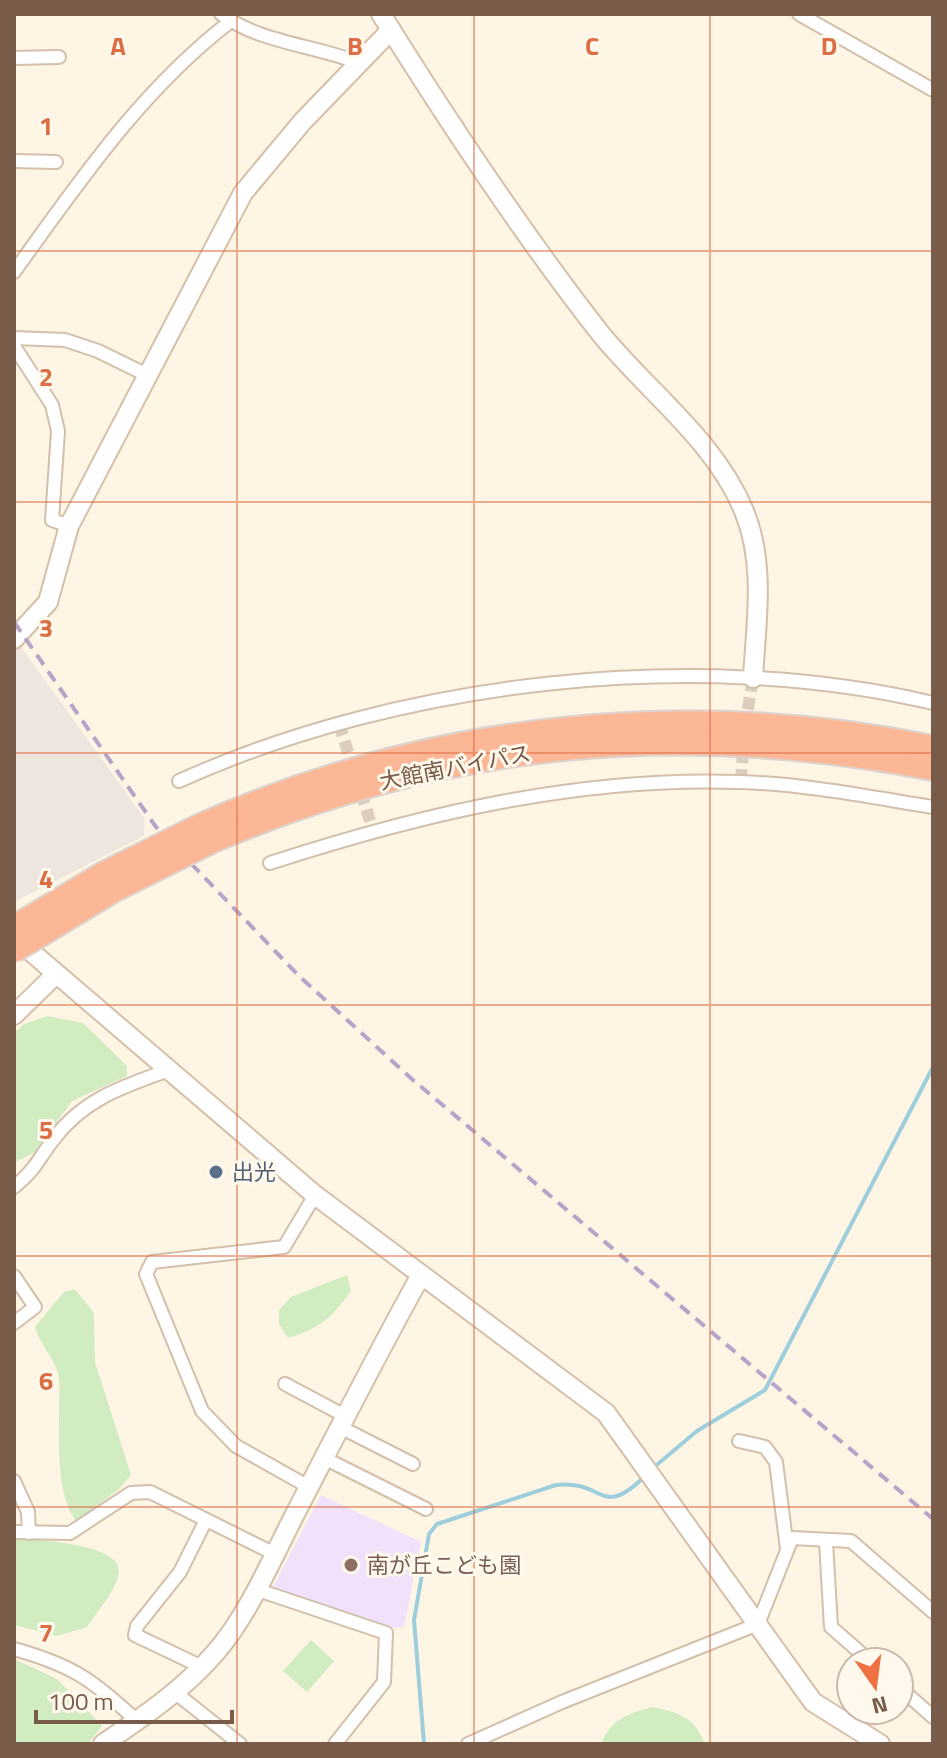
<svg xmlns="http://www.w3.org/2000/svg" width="947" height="1758" viewBox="0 0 947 1758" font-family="'Titillium Web','Noto Sans JP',sans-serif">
<rect width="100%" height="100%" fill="#fef5e4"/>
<!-- industrial -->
<polygon fill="#ede6df" points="18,643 145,819 144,836 14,902 14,647"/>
<!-- education -->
<polygon fill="#f2e1fa" points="321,1495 421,1542 404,1627 394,1628 273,1587"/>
<!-- green -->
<g fill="#d1ecc1">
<polygon points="48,1016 83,1023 127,1066 127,1076 72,1101 34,1153 14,1163 14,1033 24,1024"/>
<path d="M347 1275 351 1291C331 1319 320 1328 288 1338L279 1324V1310L291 1297Z"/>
<path d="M75 1289 94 1313 95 1362 131 1475 119 1489 76 1521C52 1490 61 1418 59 1379 58 1362 39 1344 35 1327L64 1292Z"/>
<path d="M14 1538C35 1540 123 1543 119 1573 116 1590 97 1612 87 1627L58 1636 14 1625Z"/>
<polygon points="311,1640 334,1661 307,1692 283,1671"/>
<polygon points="14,1659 57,1679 102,1726 88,1744 14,1744"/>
<path d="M653 1707C677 1712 697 1718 704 1744H601C612 1718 627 1714 653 1707Z"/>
</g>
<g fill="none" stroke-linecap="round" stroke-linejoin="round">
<!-- stream -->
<g stroke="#9dcedb" stroke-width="4">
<polyline points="653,1468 697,1431 765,1390 933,1067"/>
<path d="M424 1744 414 1620 429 1534 437 1524 556 1485C604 1479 600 1520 644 1477"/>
</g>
<!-- street-tunnel -->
<g stroke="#dccebd" stroke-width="12" stroke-dasharray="12 6" stroke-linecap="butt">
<polyline points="339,724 373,830"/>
<polyline points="741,781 744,733 753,678"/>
</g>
<defs>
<g id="street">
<path d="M221 14C260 43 315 45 359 63"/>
<polyline points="799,14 933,90"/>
<polyline points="14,58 59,57"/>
<polyline points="14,161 56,162"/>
<path d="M14 272C79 182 142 89 231 21"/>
<polyline points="14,338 65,340 98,351 147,375"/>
<polyline points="14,346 52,405 58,431 52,520 69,526"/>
<path d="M179 781C400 681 696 647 933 703"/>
<path d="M270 863C421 814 580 776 740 782 804 784 870 797 933 807"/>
<path d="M14 1187C36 1169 37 1161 53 1140 83 1099 124 1086 169 1070"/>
<polyline points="14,1276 35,1307 14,1323"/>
<polyline points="285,1384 347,1417"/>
<polyline points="342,1428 413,1464"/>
<polyline points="739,1441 765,1447 776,1462 787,1549"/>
<polyline points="326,1459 426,1509"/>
<polyline points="14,1481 28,1512 29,1533"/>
<polyline points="309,1487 236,1446 202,1411 146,1274 152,1262 284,1247 315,1195"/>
<polyline points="14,1532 70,1533 131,1493 150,1492 275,1554"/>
<polyline points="826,1542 831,1627 871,1662"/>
<polyline points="255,1589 386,1633 384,1682 335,1744"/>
<path d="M14 1649C72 1665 93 1680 137 1721"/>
<polyline points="202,1667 135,1635 137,1626 180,1572 206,1520"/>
<polyline points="899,1687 933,1717"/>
<polyline points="177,1694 240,1744"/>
<polyline points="468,1744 562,1702 758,1624 792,1538 851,1541 933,1612"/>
</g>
<g id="secondary">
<path d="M381 14C449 123 521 232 600 333 647 391 715 440 744 511 766 564 756 623 753 678"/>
<polyline points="14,639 48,602 69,526 243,193 303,121 391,30"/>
<polyline points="15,938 315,1195 606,1413 813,1702 880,1744"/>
<polyline points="14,1015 55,975"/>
<path d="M103 1744C144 1716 182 1691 215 1653 247 1617 272 1559 294 1516 336 1435 377 1354 421 1275"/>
</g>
<g id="highway">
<path d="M203 825C434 724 687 698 933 748"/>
<path d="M211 841C449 739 680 719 933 768"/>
</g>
</defs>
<!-- street casing -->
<use href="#street" stroke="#d2bfac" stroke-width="16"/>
<!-- secondary casing -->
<use href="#secondary" stroke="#d5bfa9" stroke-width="22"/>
<!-- highway casing -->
<use href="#highway" stroke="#dcd4cf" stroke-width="28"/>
<!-- street -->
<use href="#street" stroke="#fff" stroke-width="12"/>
<!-- secondary -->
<use href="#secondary" stroke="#fff" stroke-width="18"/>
<!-- highway -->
<use href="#highway" stroke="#fcb797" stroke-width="24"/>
<!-- rail -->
<polyline stroke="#b8a2c8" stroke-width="4" stroke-dasharray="12 8" stroke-linecap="butt" points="14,622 156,827 300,977 413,1080 933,1519"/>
<defs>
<g id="highway-bridge">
<polyline points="14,928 104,874 203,825"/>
<polyline points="14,950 113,890 211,841"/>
</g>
</defs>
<!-- highway-bridge casing -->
<use href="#highway-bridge" stroke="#dcd4cf" stroke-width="28" stroke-linecap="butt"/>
<!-- highway-bridge -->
<use href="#highway-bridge" stroke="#fcb797" stroke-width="24"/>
</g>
<!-- grid -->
<path fill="none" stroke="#dd6e43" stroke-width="2" stroke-opacity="0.55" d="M237 14V1744M474 14V1744M710 14V1744M14 251H933M14 502H933M14 753H933M14 1005H933M14 1256H933M14 1507H933"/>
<!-- markers -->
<circle fill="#5c6f8a" stroke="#fff8ec" stroke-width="3" cx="216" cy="1172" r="8"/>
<circle fill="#8d6e63" stroke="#fff8ec" stroke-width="3" cx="351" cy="1565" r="8"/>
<g text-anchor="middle" stroke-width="6" stroke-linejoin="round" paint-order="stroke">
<!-- street labels -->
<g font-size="22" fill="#785b48" stroke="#fff8ec">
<text transform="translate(455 767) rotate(-11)" y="8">大館南バイパス</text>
</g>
<!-- service labels -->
<g font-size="22" fill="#4e5e75" stroke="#fff8ec" text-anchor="start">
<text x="232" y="1180">出光</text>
</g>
<!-- education labels -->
<g font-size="22" fill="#785e54" stroke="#fff8ec" text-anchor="start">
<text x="367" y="1573">南が丘こども園</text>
</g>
</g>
<g font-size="26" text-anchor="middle" font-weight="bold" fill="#dd6e43" stroke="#fff8ec" stroke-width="6" stroke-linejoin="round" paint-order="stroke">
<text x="118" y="55">A</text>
<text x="355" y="55">B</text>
<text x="592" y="55">C</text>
<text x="829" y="55">D</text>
<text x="46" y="135">1</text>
<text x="46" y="386">2</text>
<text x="46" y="637">3</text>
<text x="46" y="888">4</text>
<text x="46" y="1139">5</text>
<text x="46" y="1390">6</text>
<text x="46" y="1642">7</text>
</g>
<!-- border -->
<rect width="947" height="1758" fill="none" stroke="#785b48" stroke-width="32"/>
<!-- north arrow -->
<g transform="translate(875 1686) rotate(166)"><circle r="38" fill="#fff8ec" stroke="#c9b9aa" stroke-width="2"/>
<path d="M0-6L14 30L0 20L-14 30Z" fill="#ef7142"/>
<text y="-12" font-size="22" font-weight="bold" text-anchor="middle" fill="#785b48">N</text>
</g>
<!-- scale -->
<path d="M36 1710v12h196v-12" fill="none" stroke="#785b48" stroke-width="4"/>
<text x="48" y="1710" font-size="24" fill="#785b48" stroke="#fff8ec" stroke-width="6" paint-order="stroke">100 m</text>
</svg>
